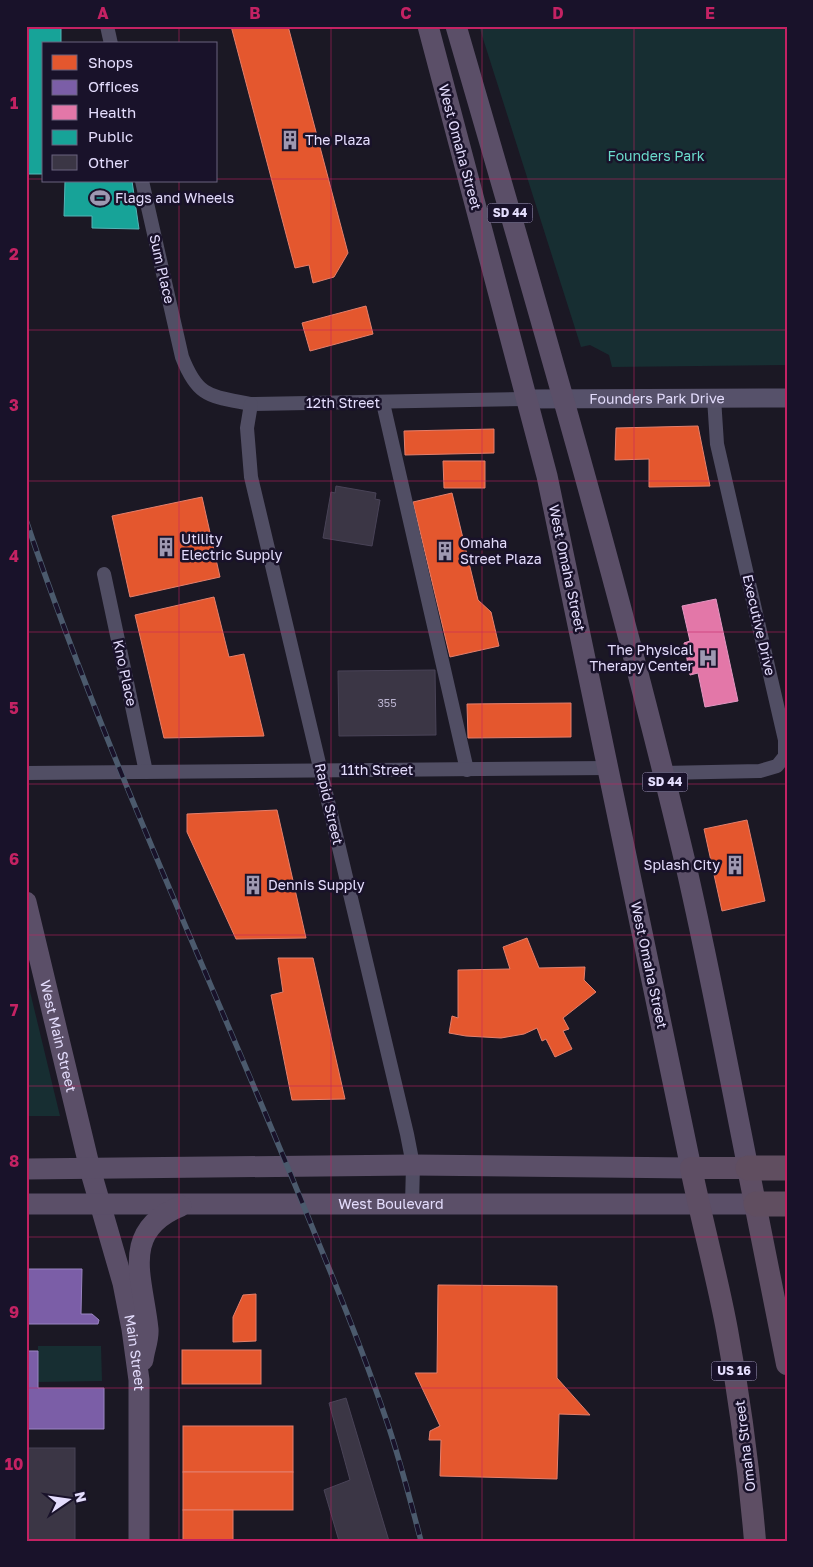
<svg xmlns="http://www.w3.org/2000/svg" width="813" height="1567" viewBox="0 0 813 1567" font-family="'Golos Text',sans-serif">
<rect width="100%" height="100%" fill="#1b1824"/>
<!-- green -->
<g fill="#172e32">
<polygon points="479,26 787,26 787,365 612,367 609,355 590,345 581,347"/>
<polygon points="26,975 60,1116 26,1116"/>
<polygon points="38,1346 101,1346 102,1381 38,1382"/>
</g>
<!-- shops -->
<g fill="#e4572e" stroke="#e47f6c">
<polygon points="231,26 288,26 348,253 334,277 313,283 309,265 295,268"/>
<polygon points="366,306 373,334 310,351 302,323"/>
<polygon points="698,426 710,486 649,487 649,459 615,460 616,428"/>
<polygon points="494,429 494,453 405,455 404,431"/>
<polygon points="443,461 485,461 485,488 444,488"/>
<polygon points="452,493 478,600 491,612 499,646 450,657 413,502"/>
<polygon points="202,497 220,577 130,597 112,516"/>
<polygon points="214,597 229,657 244,654 264,736 164,738 135,615"/>
<polygon points="571,703 571,737 468,738 467,704"/>
<polygon points="277,810 306,938 236,939 187,832 187,814"/>
<polygon points="747,820 765,901 722,911 704,829"/>
<polygon points="527,938 539,968 585,967 584,980 596,992 563,1018 569,1029 563,1031 572,1049 555,1057 546,1039 542,1041 537,1028 524,1034 501,1038 466,1036 449,1033 452,1016 458,1018 458,970 510,969 503,947"/>
<polygon points="278,958 313,958 345,1099 292,1100 271,995 283,992"/>
<polygon points="438,1285 557,1286 557,1378 590,1415 559,1414 557,1479 440,1476 441,1440 429,1440 430,1431 440,1426 415,1373 437,1373"/>
<polygon points="256,1294 256,1341 233,1342 233,1317 243,1295"/>
<rect x="182" y="1350" width="79" height="34"/>
<rect x="183" y="1426" width="110" height="46"/>
<rect x="183" y="1472" width="110" height="38"/>
<rect x="183" y="1510" width="50" height="31"/>
</g>
<!-- offices -->
<g fill="#7b5ea7" stroke="#9a84c1">
<polygon points="26,1269 82,1269 81,1314 92,1314 99,1320 98,1324 26,1324"/>
<polygon points="26,1351 38,1351 38,1388 104,1388 104,1429 26,1429"/>
</g>
<!-- health -->
<polygon fill="#e377a8" stroke="#e396c2" points="716,599 738,701 705,707 698,673 690,675 684,643 690,641 682,606"/>
<!-- public -->
<g fill="#17a398" stroke="#54b4b6">
<polygon points="26,26 61,26 61,44 44,44 44,174 26,174"/>
<polygon points="65,181 132,181 139,229 92,228 92,216 64,216"/>
</g>
<!-- building -->
<g fill="#3b3645" stroke="#494357">
<polygon points="336,486 376,493 375,499 380,500 372,546 323,538 331,492 335,493"/>
<polygon points="435,670 436,735 339,736 338,671"/>
<polygon points="346,1398 389,1541 339,1541 324,1490 350,1480 329,1403"/>
<rect x="26" y="1448" width="49" height="93"/>
</g>
<g fill="none" stroke-linecap="round" stroke-linejoin="round">
<!-- minor -->
<g stroke="#514e64" stroke-width="14">
<polyline points="107,26 111,44"/>
<path d="M142 181 182 357C198 398 210 396 251 404L527 399"/>
<polyline points="383,403 467,770"/>
<polyline points="251,404 247,428 251,477 407,1134 413,1165 412,1204"/>
<polyline points="104,574 146,772"/>
<polyline points="26,773 609,768"/>
<polyline points="662,773 760,771 777,766 785,756 785,740 717,444 714,398"/>
</g>
<!-- secondary -->
<path stroke="#56516a" stroke-width="19" id="s1" d="M527 399 787 398"/>
<!-- primary -->
<g stroke="#5b4f68" stroke-width="21">
<path d="M456 26C537 305 619 584 686 866 709 966 728 1068 748 1168"/>
<path id="s2" d="M26 902 90 1169 123 1283 132 1329 139 1380V1541"/>
<polyline points="26,1169 413,1165 691,1168 547,476 428,26"/>
<path id="s3" d="M26 1204H756"/>
<path d="M143 1360C144 1350 149 1339 148 1329 143 1279 119 1231 181 1206"/>
</g>
<!-- trunk -->
<path stroke="#5e4e64" stroke-width="22" d="M755 1541C749 1470 740 1400 727 1330 717 1276 702 1222 691 1168H748L787 1364"/>
<!-- motorway -->
<g stroke="#604e60" stroke-width="25">
<polyline points="748,1168 787,1168"/>
<polyline points="756,1204 787,1204"/>
</g>
<defs>
<path id="rail" d="M26 520C109 767 223 1003 319 1244 343 1302 366 1360 386 1419 400 1459 410 1500 421 1541"/>
</defs>
<!-- rail casing -->
<use href="#rail" stroke="#4b5a6d" stroke-width="5.5"/>
<!-- rail -->
<use href="#rail" stroke="#19122a" stroke-width="4" stroke-dasharray="11" stroke-linecap="butt"/>
</g>
<!-- grid -->
<path fill="none" stroke="#c42263" stroke-width="1" stroke-opacity="0.55" d="M179 26V44M331 26V1541M482 26V1541M634 26V1541M26 179H44M216 179H787M179 181V1541M26 330H787M26 481H787M26 632H787M26 784H787M26 935H787M26 1086H787M26 1237H787M26 1388H787"/>
<!-- icons -->
<defs>
<symbol id="building-bare" viewBox="-9 -9 18 18"><path d="M-4-6H4V6H1V3H-1V6H-4ZM-2.5-4.3h1.7v1.8h-1.7ZM.8-4.3h1.7v1.8H.8ZM-2.5-1h1.7V.8h-1.7ZM.8-1h1.7V.8H.8Z" fill="#9e98b1" stroke="#19122a" stroke-width="2.5" paint-order="stroke"/></symbol>
<symbol id="stadium-bare" viewBox="-9 -9 18 18"><path d="M0-5a6.5 5 0 1 0 0 10a6.5 5 0 1 0 0-10ZM-3.5-1.8h7v3.6h-7Z" fill="#9e98b1" stroke="#19122a" stroke-width="2.5" paint-order="stroke"/></symbol>
<symbol id="hospital-bare" viewBox="-9 -9 18 18"><path d="M-5-5h3v3.5h4V-5h3V5h-3V1.5h-4V5h-3Z" fill="#9e98b1" stroke="#19122a" stroke-width="2.5" paint-order="stroke"/></symbol>
</defs>
<g fill-rule="evenodd">
<use href="#building-bare" x="276" y="126" width="28" height="28"/>
<use href="#stadium-bare" x="86" y="184" width="28" height="28"/>
<use href="#building-bare" x="152" y="533" width="28" height="28"/>
<use href="#building-bare" x="431" y="537" width="28" height="28"/>
<use href="#hospital-bare" x="694" y="644" width="28" height="28"/>
<use href="#building-bare" x="721" y="851" width="28" height="28"/>
<use href="#building-bare" x="239" y="871" width="28" height="28"/>
</g>
<g text-anchor="middle" stroke-width="5" stroke-linejoin="round" paint-order="stroke">
<!-- number labels -->
<g font-size="11" fill="#bab3cf">
<text x="387" y="707">355</text>
</g>
<!-- shield labels -->
<g fill="#19122a" stroke="#a7a0be" stroke-width="1">
<rect x="487.5" y="203.5" width="45" height="19" rx="4"/>
<rect x="642.5" y="772.5" width="45" height="19" rx="4"/>
<rect x="711.5" y="1361.5" width="45" height="19" rx="4"/>
</g>
<g font-size="12" font-weight="bold" fill="#e4ddfd">
<text x="510" y="217">SD 44</text>
<text x="665" y="786">SD 44</text>
<text x="734" y="1375">US 16</text>
</g>
<!-- poi labels -->
<g font-size="14" fill="#e4ddfd" stroke="#19122a" text-anchor="start">
<text x="305" y="145">The Plaza</text>
<text x="115" y="203">Flags and Wheels</text>
<text x="181" y="544">Utility<tspan x="181" dy="16">Electric Supply</tspan></text>
<text x="460" y="548">Omaha<tspan x="460" dy="16">Street Plaza</tspan></text>
<text x="693" y="655" text-anchor="end">The Physical<tspan x="693" dy="16">Therapy Center</tspan></text>
<text x="720" y="870" text-anchor="end">Splash City</text>
<text x="268" y="890">Dennis Supply</text>
</g>
<!-- street labels -->
<g font-size="14" fill="#e4ddfd" stroke="#19122a">
<text transform="translate(460 147) rotate(75)" y="5">West Omaha Street</text>
<text transform="translate(162 269) rotate(77)" y="5">Sum Place</text>
<text dy="5" stroke="none"><textPath href="#s1" startOffset="130">Founders Park Drive</textPath></text>
<text x="343" y="408">12th Street</text>
<text transform="translate(567 568) rotate(78)" y="5">West Omaha Street</text>
<text transform="translate(759 625) rotate(77)" y="5">Executive Drive</text>
<text transform="translate(125 673) rotate(78)" y="5">Kno Place</text>
<text x="377" y="775">11th Street</text>
<text transform="translate(329 804) rotate(77)" y="5">Rapid Street</text>
<text transform="translate(649 965) rotate(78)" y="5">West Omaha Street</text>
<text dy="5" stroke="none"><textPath href="#s2" startOffset="138">West Main Street</textPath></text>
<text dy="5" stroke="none"><textPath href="#s3" startOffset="365">West Boulevard</textPath></text>
<text dy="5" stroke="none"><textPath href="#s2" startOffset="464">Main Street</textPath></text>
<text transform="translate(745 1446) rotate(-97)" y="5">Omaha Street</text>
</g>
<!-- park labels -->
<g font-size="14" fill="#6bdbcc" stroke="#19122a">
<text x="656" y="161">Founders Park</text>
</g>
</g>
<!-- border -->
<rect width="813" height="1567" fill="none" stroke="#19122a" stroke-width="55"/>
<!-- legend -->
<rect x="42" y="42" width="175" height="140" fill="#19122a" stroke="#6a637e"/>
<rect x="52" y="55" width="25" height="15" fill="#e4572e" stroke="#6a637e"/>
<text x="88" y="68" font-size="15" fill="#e4ddfd">Shops</text>
<rect x="52" y="80" width="25" height="15" fill="#7b5ea7" stroke="#6a637e"/>
<text x="88" y="92" font-size="15" fill="#e4ddfd">Offices</text>
<rect x="52" y="105" width="25" height="15" fill="#e377a8" stroke="#6a637e"/>
<text x="88" y="118" font-size="15" fill="#e4ddfd">Health</text>
<rect x="52" y="130" width="25" height="15" fill="#17a398" stroke="#6a637e"/>
<text x="88" y="142" font-size="15" fill="#e4ddfd">Public</text>
<rect x="52" y="155" width="25" height="15" fill="#3b3645" stroke="#6a637e"/>
<text x="88" y="168" font-size="15" fill="#e4ddfd">Other</text>
<!-- north arrow -->
<g transform="translate(68 1500) rotate(77)" stroke="#19122a" stroke-width="4" paint-order="stroke">
<path d="M0-4L9 19L0 12L-9 19Z" fill="#e4ddfd"/>
<text y="-8" font-size="14" font-weight="bold" text-anchor="middle" fill="#e4ddfd">N</text>
</g>
<rect x="28" y="28" width="758" height="1512" fill="none" stroke="#c42263" stroke-width="2"/>
<g font-size="16" text-anchor="middle" font-weight="bold" fill="#c42263">
<text x="103" y="19">A</text>
<text x="255" y="19">B</text>
<text x="406" y="19">C</text>
<text x="558" y="19">D</text>
<text x="710" y="19">E</text>
<text x="14" y="109">1</text>
<text x="14" y="260">2</text>
<text x="14" y="411">3</text>
<text x="14" y="562">4</text>
<text x="14" y="714">5</text>
<text x="14" y="865">6</text>
<text x="14" y="1016">7</text>
<text x="14" y="1167">8</text>
<text x="14" y="1318">9</text>
<text x="14" y="1470">10</text>
</g>
</svg>
